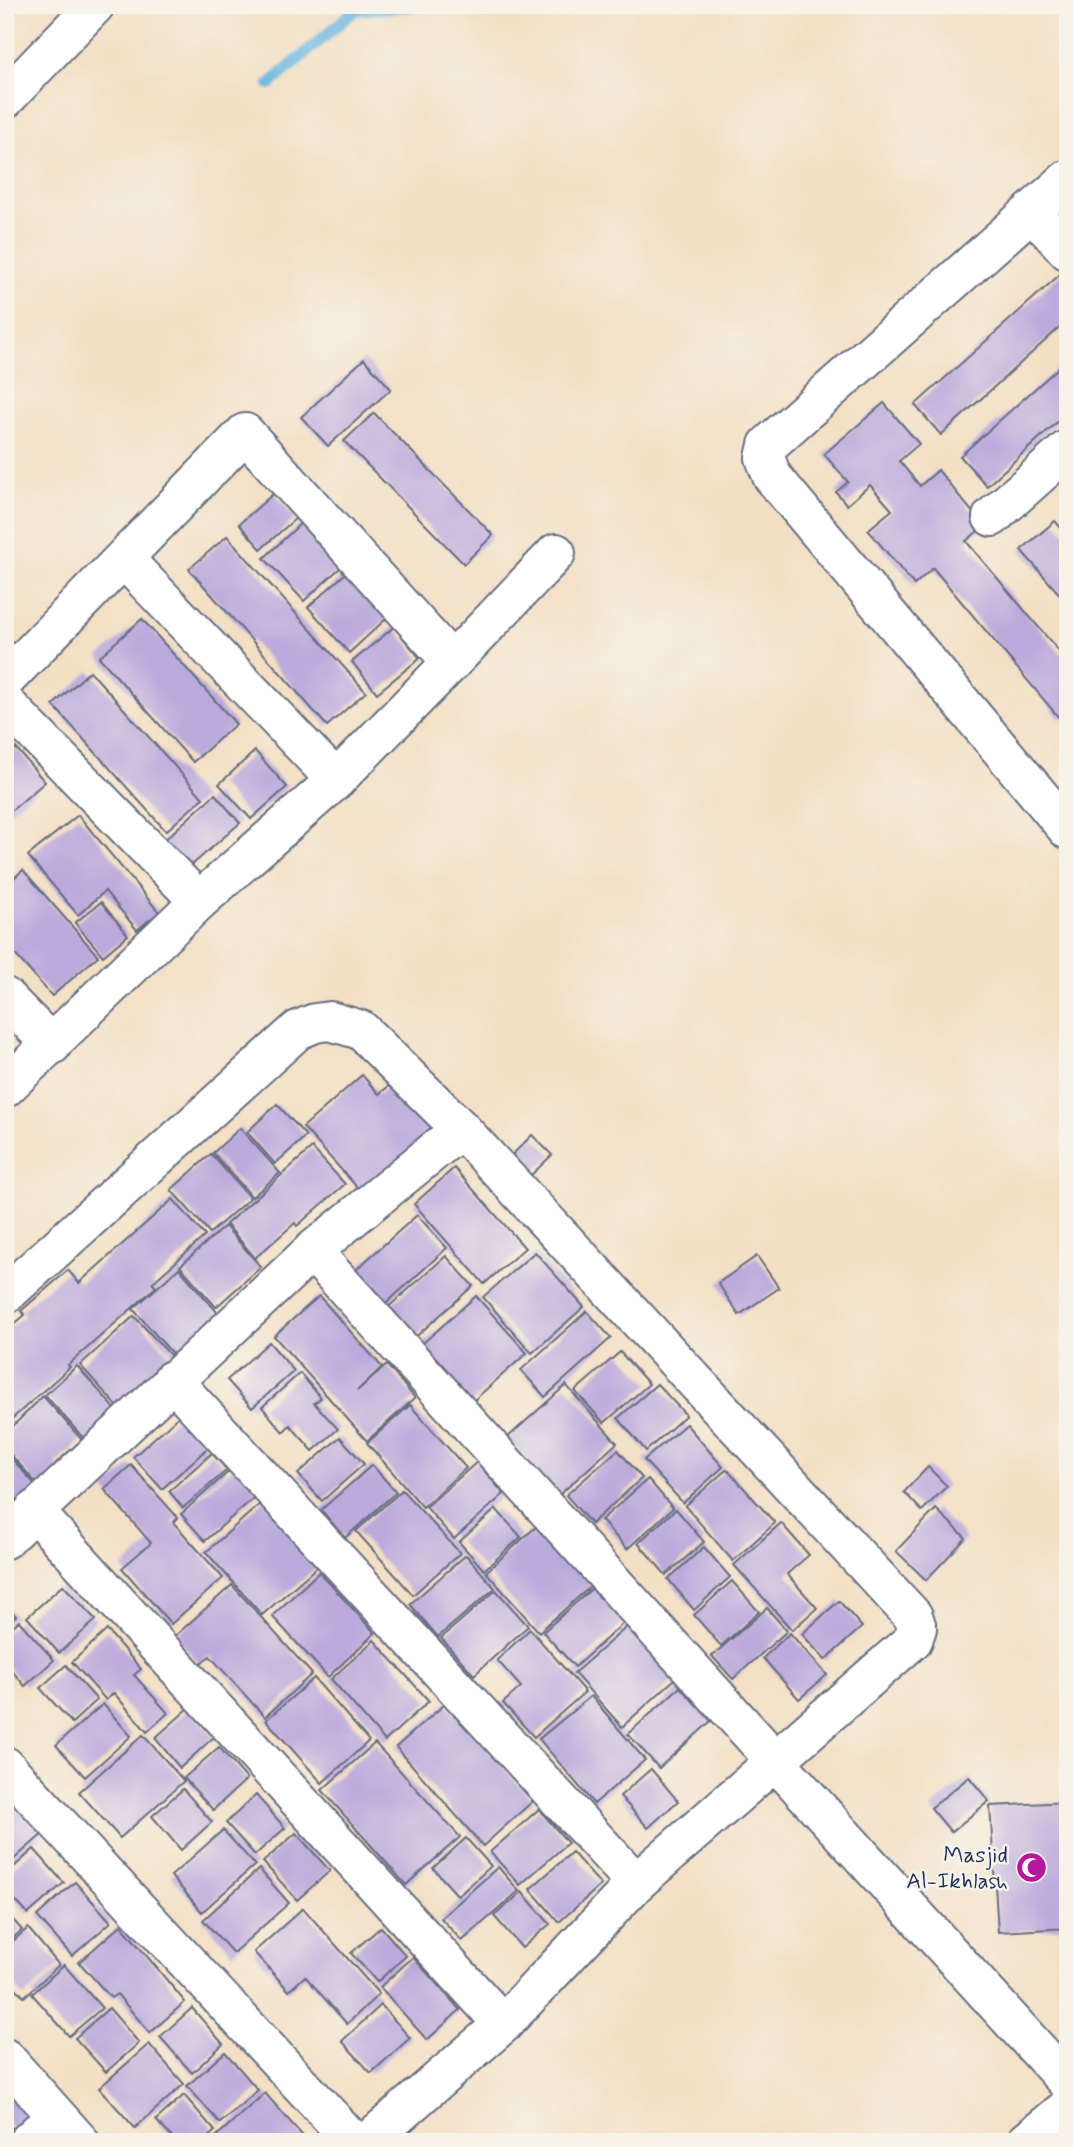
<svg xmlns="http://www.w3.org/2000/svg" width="1073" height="2147" viewBox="0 0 1073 2147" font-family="Mynerve,sans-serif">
<rect width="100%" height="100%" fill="#f7f3e8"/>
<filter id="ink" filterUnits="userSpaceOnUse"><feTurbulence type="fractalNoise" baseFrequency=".0143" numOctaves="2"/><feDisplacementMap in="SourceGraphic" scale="14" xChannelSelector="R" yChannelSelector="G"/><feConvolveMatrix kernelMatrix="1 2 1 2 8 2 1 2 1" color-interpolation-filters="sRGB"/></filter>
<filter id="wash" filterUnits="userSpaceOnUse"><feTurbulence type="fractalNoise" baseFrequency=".00686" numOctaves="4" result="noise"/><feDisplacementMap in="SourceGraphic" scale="28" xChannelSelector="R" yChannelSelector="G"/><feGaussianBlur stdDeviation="1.57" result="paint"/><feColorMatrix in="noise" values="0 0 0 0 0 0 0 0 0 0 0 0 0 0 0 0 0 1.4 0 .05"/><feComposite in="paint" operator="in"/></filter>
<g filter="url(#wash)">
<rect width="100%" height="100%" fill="#f3dfc3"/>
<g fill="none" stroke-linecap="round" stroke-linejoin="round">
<!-- stream -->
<polyline stroke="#67b5e1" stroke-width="12" points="270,84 355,10 426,5"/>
</g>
<g id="blocks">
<!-- building -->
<g fill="#bcaadc">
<polygon points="1066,269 1068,320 941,435 915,405"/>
<polygon points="364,359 391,389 328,446 301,417"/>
<polygon points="1068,359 1068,412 987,486 960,456"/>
<polygon points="884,403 919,444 899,461 920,486 938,470 960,497 984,526 966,541 1068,662 1068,713 1060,719 933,568 914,585 868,530 892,510 870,485 847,505 836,492 848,482 824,454"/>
<polygon points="374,413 493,535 464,564 344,441"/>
<polygon points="274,493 296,518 261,549 239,524"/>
<polygon points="1055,521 1068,536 1068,604 1021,550"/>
<polygon points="301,523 341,567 304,601 264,558"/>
<polygon points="227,536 366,692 327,726 189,569"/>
<polygon points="346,573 387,618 349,653 308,607"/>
<polygon points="142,619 236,724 193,762 99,657"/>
<polygon points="394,627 420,658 377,693 352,662"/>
<polygon points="90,671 203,798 166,831 53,705"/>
<polygon points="16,748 45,782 5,816 5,758"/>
<polygon points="255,751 287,787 251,819 219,784"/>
<polygon points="215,794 240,823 184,872 160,844"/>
<polygon points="78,815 159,912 137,930 105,891 78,915 28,856"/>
<polygon points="23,870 98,956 52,996 5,943 5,886"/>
<polygon points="101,902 128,935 103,956 75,923"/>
<polygon points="362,1075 379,1094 395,1081 438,1129 364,1195 303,1127"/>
<polygon points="277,1104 306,1136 275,1164 247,1132"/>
<polygon points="240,1128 280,1173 252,1197 213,1153"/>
<polygon points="532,1135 552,1155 528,1178 509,1158"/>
<polygon points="312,1148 345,1184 297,1226 295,1223 255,1258 226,1224"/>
<polygon points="211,1154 250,1198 210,1233 171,1190"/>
<polygon points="454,1168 525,1248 484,1284 414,1204"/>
<polygon points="173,1199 205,1236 152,1283 156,1287 68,1365 70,1367 5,1425 5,1332 25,1315 21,1311 68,1270 79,1283"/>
<polygon points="417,1215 447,1248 379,1310 349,1276"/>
<polygon points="225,1226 261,1267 216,1307 180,1266"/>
<polygon points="535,1252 584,1307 532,1353 483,1297"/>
<polygon points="446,1256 473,1286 412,1340 385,1310"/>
<polygon points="757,1256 779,1288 739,1315 718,1283"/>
<polygon points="179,1268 224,1320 178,1360 133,1309"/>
<polygon points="319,1296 382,1367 357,1391 387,1365 415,1398 367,1441 274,1336"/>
<polygon points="476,1296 527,1353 464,1409 413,1352"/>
<polygon points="587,1311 611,1338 545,1397 521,1370"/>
<polygon points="134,1316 172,1357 118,1407 80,1365"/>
<polygon points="269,1342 294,1371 252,1408 227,1380"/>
<polygon points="620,1352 649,1384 604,1423 575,1391"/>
<polygon points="77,1366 126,1421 94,1450 45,1395"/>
<polygon points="300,1373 321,1398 314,1403 338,1429 313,1451 290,1425 283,1432 262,1407"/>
<polygon points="657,1384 686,1415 646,1451 618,1418"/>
<polygon points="566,1385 617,1443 558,1496 507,1438"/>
<polygon points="43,1396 82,1440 56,1463 65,1473 44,1492 5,1448 5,1434"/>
<polygon points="410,1405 466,1468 423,1507 367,1443"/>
<polygon points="180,1415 208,1448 162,1489 133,1457"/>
<polygon points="686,1424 723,1467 683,1503 644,1460"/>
<polygon points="340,1437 364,1464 322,1501 298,1474"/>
<polygon points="618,1450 642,1478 591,1524 566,1495"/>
<polygon points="5,1451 40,1490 5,1521"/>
<polygon points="212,1453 227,1470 183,1508 169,1491"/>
<polygon points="477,1462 504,1494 454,1539 426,1507"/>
<polygon points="131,1465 178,1518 173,1522 223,1578 171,1624 122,1568 151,1543 104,1489"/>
<polygon points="372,1465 396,1492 345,1538 321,1510"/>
<polygon points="235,1466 259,1493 205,1541 181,1514"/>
<polygon points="928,1467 947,1486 922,1511 904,1492"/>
<polygon points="727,1469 775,1523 733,1561 685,1506"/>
<polygon points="648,1479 673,1508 627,1549 601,1520"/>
<polygon points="402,1490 460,1553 413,1595 356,1531"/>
<polygon points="269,1496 326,1559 262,1615 206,1552"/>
<polygon points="496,1509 521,1537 484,1570 459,1542"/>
<polygon points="676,1509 704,1542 666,1575 638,1543"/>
<polygon points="936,1509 966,1538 926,1580 896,1551"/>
<polygon points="781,1523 809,1555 787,1574 817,1608 792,1630 734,1565"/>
<polygon points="539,1524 592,1585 539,1632 486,1572"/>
<polygon points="704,1547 730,1577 694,1610 668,1579"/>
<polygon points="466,1555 495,1588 438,1637 410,1604"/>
<polygon points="319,1572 375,1633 328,1677 272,1616"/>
<polygon points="732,1581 759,1612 721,1646 694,1615"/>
<polygon points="598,1583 629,1618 575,1667 543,1632"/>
<polygon points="63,1585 96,1620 59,1653 27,1617"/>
<polygon points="232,1585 312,1674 265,1717 210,1656 200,1664 175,1636"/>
<polygon points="496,1590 528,1626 474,1675 441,1638"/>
<polygon points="839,1601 862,1627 825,1660 802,1634"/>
<polygon points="5,1604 16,1616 5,1625"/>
<polygon points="767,1608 787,1631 733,1679 712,1656"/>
<polygon points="19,1621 54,1660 25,1686 5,1663 5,1633"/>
<polygon points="629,1625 676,1678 622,1727 574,1673"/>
<polygon points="530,1629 585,1692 534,1737 503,1703 521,1687 497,1660"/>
<polygon points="107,1630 141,1669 134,1675 168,1713 147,1732 114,1693 106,1700 72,1662"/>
<polygon points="790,1633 827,1675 799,1699 763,1658"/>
<polygon points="374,1640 429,1701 385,1741 331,1679"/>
<polygon points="66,1665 97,1700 72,1723 40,1688"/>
<polygon points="314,1678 369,1741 322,1783 266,1720"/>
<polygon points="680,1687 711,1721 659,1768 628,1734"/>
<polygon points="591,1696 645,1760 594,1804 539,1739"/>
<polygon points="446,1703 533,1801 483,1846 396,1747"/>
<polygon points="103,1704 131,1736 85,1777 56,1745"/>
<polygon points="189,1708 214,1737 180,1768 155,1738"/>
<polygon points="143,1735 184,1781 120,1838 79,1792"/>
<polygon points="375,1743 460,1837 406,1885 322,1790"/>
<polygon points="219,1747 247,1779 213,1810 184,1778"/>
<polygon points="651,1769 678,1801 648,1828 620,1796"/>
<polygon points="969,1777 989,1801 951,1832 931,1808"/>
<polygon points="183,1789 212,1822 181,1850 152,1816"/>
<polygon points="9,1792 45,1832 5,1867 5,1795"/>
<polygon points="256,1795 285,1828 255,1855 226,1823"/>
<polygon points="1068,1802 1068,1928 998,1932 990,1806"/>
<polygon points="539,1809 568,1843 520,1885 490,1852"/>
<polygon points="223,1830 255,1865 202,1912 171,1876"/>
<polygon points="296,1833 330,1871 297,1900 263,1862"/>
<polygon points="466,1838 491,1866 458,1896 433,1868"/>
<polygon points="34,1849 64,1883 28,1914 5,1889 5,1875"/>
<polygon points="572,1852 601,1885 559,1922 530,1889"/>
<polygon points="498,1867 519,1891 462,1941 441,1918"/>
<polygon points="259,1869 289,1903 233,1953 203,1920"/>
<polygon points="75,1882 111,1922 72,1956 37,1916"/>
<polygon points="522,1892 550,1924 522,1948 494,1916"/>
<polygon points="303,1908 379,1994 347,2024 305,1976 289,1991 254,1952"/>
<polygon points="5,1911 22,1930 5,1945"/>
<polygon points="121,1925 185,2002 150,2033 117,1994 111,1998 79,1962"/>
<polygon points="381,1927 406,1956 377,1982 351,1953"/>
<polygon points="28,1928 59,1965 24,1997 5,1976 5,1948"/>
<polygon points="413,1957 460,2010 427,2040 380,1987"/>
<polygon points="64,1965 102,2008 69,2036 32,1994"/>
<polygon points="381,2005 410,2038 371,2073 342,2041"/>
<polygon points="109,2008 139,2043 106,2072 75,2038"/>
<polygon points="192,2008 223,2044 192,2073 160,2037"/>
<polygon points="149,2044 184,2084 135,2128 99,2088"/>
<polygon points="225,2052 258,2090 220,2123 187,2086"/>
<polygon points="5,2074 36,2109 13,2129 5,2120"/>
<polygon points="265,2093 308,2142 210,2142 220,2133"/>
<polygon points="184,2095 215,2131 203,2142 176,2142 156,2120"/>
</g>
</g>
</g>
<g filter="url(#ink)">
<use href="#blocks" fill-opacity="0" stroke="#676d81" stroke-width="2"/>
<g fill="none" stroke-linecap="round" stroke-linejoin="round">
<defs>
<g id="minor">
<polyline points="5,99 95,5"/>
<polyline points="1068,179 768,445 765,458 772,476 1068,830"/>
<polyline points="1032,212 1068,251"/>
<polyline points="992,517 1068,449"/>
<polyline points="124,559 336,780"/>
<polyline points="5,680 245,433 452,662"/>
<polyline points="5,703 199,901"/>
<polyline points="5,997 52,1045"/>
<polyline points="5,1088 199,901 336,780 452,662 556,553"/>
<polyline points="312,1251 1068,2083"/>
<polyline points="5,1295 298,1030 315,1023 330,1021 361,1030 461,1129 913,1616 917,1628 913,1640 636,1883 503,2024 367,2142"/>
<polyline points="172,1380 636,1883"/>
<polyline points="34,1511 503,2024"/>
<polyline points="5,1539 312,1251 461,1129"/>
<polyline points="5,1766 354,2142"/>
<polyline points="5,2058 80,2142"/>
<polyline points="28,2142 56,2116"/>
<polyline points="1026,2142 1068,2107"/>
</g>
</defs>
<!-- minor casing -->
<use href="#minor" stroke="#676d81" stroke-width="42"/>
<!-- minor -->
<use href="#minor" stroke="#fff" stroke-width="38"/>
</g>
</g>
<!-- icons -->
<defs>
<symbol id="mosque-disc" viewBox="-11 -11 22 22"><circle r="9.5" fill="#b5179e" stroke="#f7f3e8"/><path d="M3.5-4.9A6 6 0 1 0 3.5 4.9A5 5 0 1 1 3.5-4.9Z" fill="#fff"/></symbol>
</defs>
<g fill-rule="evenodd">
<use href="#mosque-disc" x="1014" y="1850" width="35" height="35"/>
</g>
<g text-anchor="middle" stroke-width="5" stroke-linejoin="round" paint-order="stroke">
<!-- poi labels -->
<g font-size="23" fill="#1b2f5e" stroke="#f7f3e8" text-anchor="end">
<text x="1008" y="1862">Masjid<tspan x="1008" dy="26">Al-Ikhlash</tspan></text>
</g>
</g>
<!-- margin -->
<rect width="1073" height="2147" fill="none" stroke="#f7f3e8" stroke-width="28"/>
</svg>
